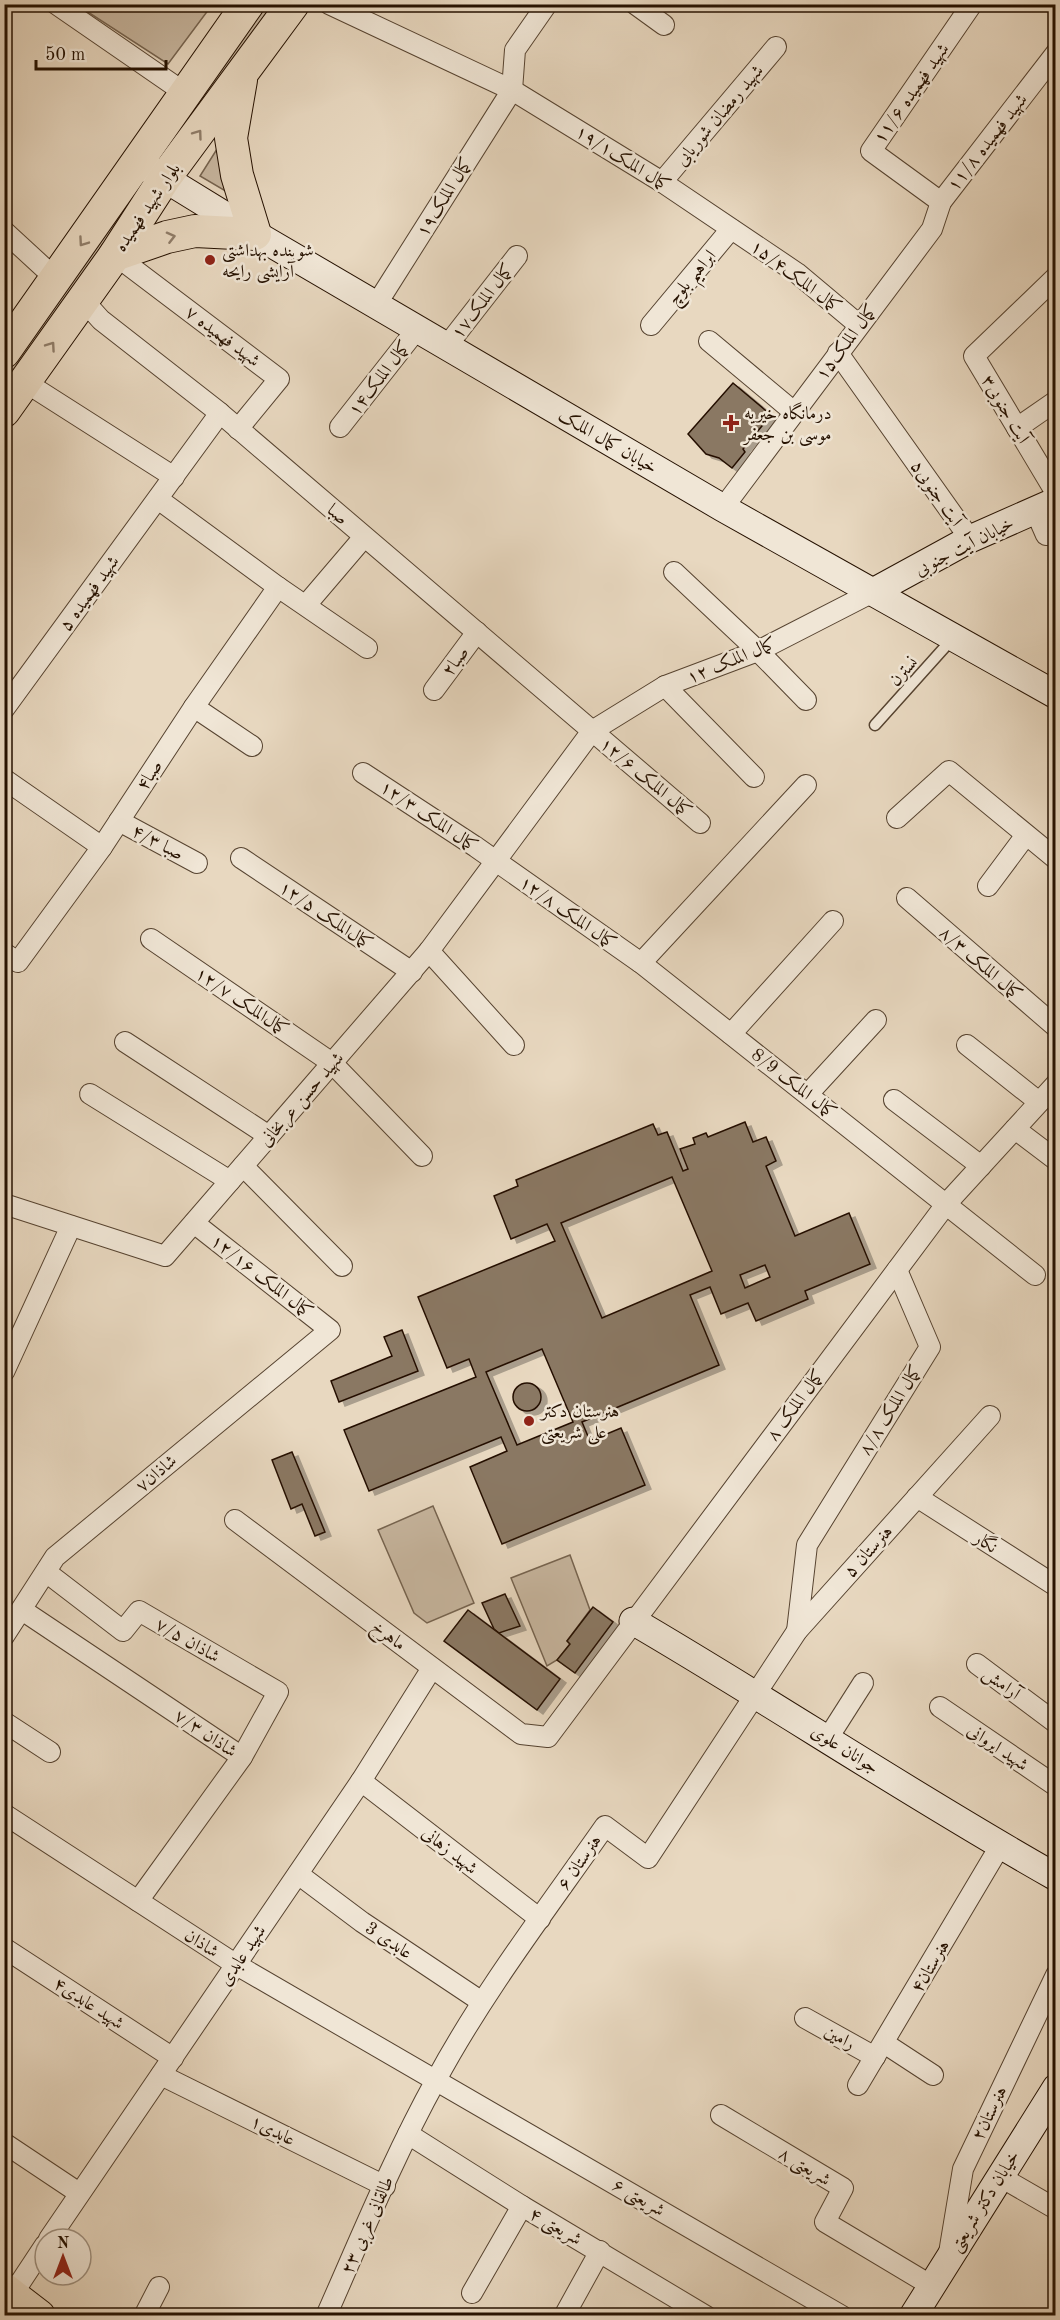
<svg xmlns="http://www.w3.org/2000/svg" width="1060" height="2320" viewBox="0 0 1060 2320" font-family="'Old Standard TT',Amiri,serif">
<defs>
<filter id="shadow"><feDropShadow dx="6" dy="4" stdDeviation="0" flood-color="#0004"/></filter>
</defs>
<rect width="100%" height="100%" fill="#e8d8c0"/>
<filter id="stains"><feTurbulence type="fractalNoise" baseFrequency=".00333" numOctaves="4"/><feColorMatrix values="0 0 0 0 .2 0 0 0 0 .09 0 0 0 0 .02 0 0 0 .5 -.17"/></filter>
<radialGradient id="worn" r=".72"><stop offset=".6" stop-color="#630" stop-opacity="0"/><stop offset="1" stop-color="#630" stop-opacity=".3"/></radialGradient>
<!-- green -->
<g fill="#c7b69f" stroke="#766450" stroke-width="1.5">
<polygon points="77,5 212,4 212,5 168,64"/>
<polygon points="265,5 277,5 175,145 209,83"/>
<polygon points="224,138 239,199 200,176"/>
<polygon points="130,199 98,254 5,389 5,374"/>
<polygon points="433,1506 474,1603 427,1623 414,1613 378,1530"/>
<polygon points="570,1555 590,1610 567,1641 570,1644 557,1660 547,1666 511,1578"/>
</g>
<!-- building -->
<g fill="#8a7864" stroke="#251100" stroke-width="1.5" fill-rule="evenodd" filter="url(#shadow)">
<polygon points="733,383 771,415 743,449 745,452 732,468 719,458 706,454 688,434"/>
<path d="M745 1122 753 1142 766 1137 776 1161 766 1166 795 1236 849 1213 870 1264 805 1291 808 1299 756 1321 748 1303 721 1314 710 1287 690 1295 719 1365 582 1422 590 1441 621 1428 645 1485 502 1544 470 1467 507 1451 501 1437 369 1491 344 1430 476 1377 469 1359 447 1368 418 1297 555 1241 547 1224 511 1239 494 1196 518 1186 516 1180 653 1124 658 1135 667 1132 683 1171 688 1169 680 1149 695 1144 693 1138 706 1133 708 1137ZM672 1177 712 1271 602 1318 561 1223ZM765 1265 770 1277 745 1288 740 1275ZM542 1349 573 1422 517 1445 486 1372Z"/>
<polygon points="402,1330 418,1371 339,1402 331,1381 392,1356 384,1337"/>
<circle cx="527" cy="1397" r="14"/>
<polygon points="292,1452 325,1532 315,1536 302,1504 291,1509 272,1460"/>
<polygon points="505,1594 520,1626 499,1633 494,1629 482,1603"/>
<polygon points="593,1607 613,1622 575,1673 557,1660 570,1644 567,1641"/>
<polygon points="468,1610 560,1679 537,1710 444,1641"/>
</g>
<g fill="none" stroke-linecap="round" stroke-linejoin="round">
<defs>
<polyline id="lane" points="875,725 953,638"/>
<g id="street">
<polyline points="56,4 185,93"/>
<polyline points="329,4 512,90 662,182 797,273 859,325"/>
<polyline points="635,4 664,25"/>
<polyline points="662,182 776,47"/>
<polyline points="941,202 871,151 972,4"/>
<polyline points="4,231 56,279"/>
<polyline points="115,255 279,379 238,429"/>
<polyline points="1056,277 974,356 1056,493"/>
<polyline points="83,300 101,320 220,413 700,823"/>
<polyline points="376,305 512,90 515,50 547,4"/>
<polyline points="651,325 731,229"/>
<polyline points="709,341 794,412"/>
<polyline points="446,347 517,256"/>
<polyline points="838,353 970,539"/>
<polyline points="25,382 174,477"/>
<polyline points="340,427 417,329"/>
<polyline points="1017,428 1056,401"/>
<polyline points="158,499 278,587 367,648"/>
<polyline points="723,508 932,229 941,202 1056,53"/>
<polyline points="1035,510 1046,535"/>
<polyline points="674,572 758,651 806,700"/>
<polyline points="306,605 364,537"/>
<polyline points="665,686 754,777"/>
<polyline points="434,690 477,632"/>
<polyline points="194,707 252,746"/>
<polyline points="4,709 220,413"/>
<polyline points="363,773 476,847 641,963 1035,1275"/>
<polyline points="4,779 102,847"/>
<polyline points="897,818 949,771 1056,859"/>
<polyline points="119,821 197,863"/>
<polyline points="241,858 412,972"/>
<polyline points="988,886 1026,835"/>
<polyline points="907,898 1056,1027"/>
<polyline points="151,939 332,1063 422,1156"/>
<polyline points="429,951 514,1045"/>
<polyline points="4,953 18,962 102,847 194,707 278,587"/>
<polyline points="641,963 806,785"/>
<polyline points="731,1034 833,921"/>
<polyline points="125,1042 269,1136"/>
<polyline points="967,1045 1039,1102"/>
<polyline points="90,1094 230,1181"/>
<polyline points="808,1094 876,1020"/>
<polyline points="894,1100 981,1166"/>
<polyline points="1015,1129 1056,1160"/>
<polyline points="243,1166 342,1266"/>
<polyline points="4,1204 165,1256 429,951 592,731 665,686 758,651 873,592"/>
<polyline points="4,1372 71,1226"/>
<polyline points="917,1497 1056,1586"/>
<polyline points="235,1520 521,1734 548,1737 947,1203 1056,1084"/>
<polyline points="46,1572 123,1631 139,1611 278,1692 242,1757"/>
<polyline points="22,1610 242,1757 138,1901"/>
<polyline points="797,1631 807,1545 930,1347 897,1270"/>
<polyline points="4,1636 55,1557 330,1330 194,1223"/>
<polyline points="977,1664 1056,1723"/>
<polyline points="940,1707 1056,1786"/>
<polyline points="4,1722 50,1752"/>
<polyline points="828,1738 863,1683"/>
<polyline points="361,1781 540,1919"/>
<polyline points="4,1814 235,1964 842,2316"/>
<polyline points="298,1874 362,1922 482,2002"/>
<polyline points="4,1948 173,2058"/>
<polyline points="805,2018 875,2057"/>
<polyline points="884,2043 933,2075"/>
<polyline points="161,2075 385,2186"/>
<polyline points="858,2085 1000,1846"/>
<polyline points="721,2115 843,2188 825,2222 932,2286"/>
<polyline points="408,2134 522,2206 706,2316"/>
<polyline points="4,2143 79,2193"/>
<polyline points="999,2176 1056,2209"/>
<polyline points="49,2239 361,1781 432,1668"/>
<polyline points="949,2253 963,2169 1056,1975"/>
<polyline points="472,2293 522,2206"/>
<polyline points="12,2295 45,2245"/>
<polyline points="144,2316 159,2287"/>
<path d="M326 2316C361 2237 394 2156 436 2080 484 1991 547 1909 605 1826L648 1858 797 1631 990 1416"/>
<polyline points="564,2316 600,2251"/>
</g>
<g id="secondary">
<polyline points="146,167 255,234 723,508 1056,695"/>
<polyline points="873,592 970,539 1056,501"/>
<path d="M633 1621C775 1704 912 1796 1056 1877"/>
<polyline points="913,2316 1056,2088"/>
</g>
<g id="primary">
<polyline points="115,255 167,237 195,231 255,234 237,175 231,138 241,80"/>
<polyline points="4,352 248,4"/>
<polyline points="4,411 115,255 164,179 293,4"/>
<polyline points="4,2289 39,2316"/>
</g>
</defs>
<!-- lane casing -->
<use href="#lane" stroke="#564330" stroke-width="13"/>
<!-- street casing -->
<use href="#street" stroke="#564330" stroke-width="22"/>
<!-- secondary casing -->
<use href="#secondary" stroke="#251100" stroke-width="29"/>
<!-- primary casing -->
<use href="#primary" stroke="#251100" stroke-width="34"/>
<!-- lane -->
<use href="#lane" stroke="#f0e6d6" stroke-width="10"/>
<!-- street -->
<use href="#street" stroke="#f0e6d6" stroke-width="20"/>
<!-- secondary -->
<use href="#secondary" stroke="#f0e6d6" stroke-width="27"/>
<!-- primary -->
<use href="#primary" stroke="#e8d8c0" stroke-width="32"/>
</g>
<!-- one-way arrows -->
<defs><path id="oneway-chevron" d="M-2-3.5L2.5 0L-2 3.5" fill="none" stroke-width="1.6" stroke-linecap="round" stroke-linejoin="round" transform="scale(1.5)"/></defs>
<g stroke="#907e6a">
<use href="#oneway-chevron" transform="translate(198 134) rotate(-54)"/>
<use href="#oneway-chevron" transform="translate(171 237) rotate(-14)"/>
<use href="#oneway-chevron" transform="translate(83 242) rotate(125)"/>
<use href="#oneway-chevron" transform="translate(51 346) rotate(-55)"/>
</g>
<!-- markers -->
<g fill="#8f2418" stroke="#f0e6d6" stroke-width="2">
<circle cx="210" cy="260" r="6"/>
<path d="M728 414h6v6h6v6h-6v6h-6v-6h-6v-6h6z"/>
<circle cx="529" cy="1421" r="6"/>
</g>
<g text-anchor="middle" stroke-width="5" stroke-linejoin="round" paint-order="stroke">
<!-- street labels -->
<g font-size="18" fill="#251100" stroke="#f0e6d6">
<text transform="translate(911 93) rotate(-55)" y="6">شهید فهمیده ۱۱/۶</text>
<text transform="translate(719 115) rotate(-50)" y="6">شهید رمضان شوریابی</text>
<text transform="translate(987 142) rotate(-52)" y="6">شهید فهمیده ۱۱/۸</text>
<text transform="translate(623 158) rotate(32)" y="6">کمال الملک۱۹/۱</text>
<text transform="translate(444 197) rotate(-58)" y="6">کمال الملک۱۹</text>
<text transform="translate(147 207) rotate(-56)" y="6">بلوار شهید فهمیده</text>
<text transform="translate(796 276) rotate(37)" y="6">کمال الملک۱۵/۴</text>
<text transform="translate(691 277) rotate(-50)" y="6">ابراهیم بلوچ</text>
<text transform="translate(482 301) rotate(-52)" y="6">کمال الملک۱۷</text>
<text transform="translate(223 336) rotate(37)" y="6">شهید فهمیده ۷</text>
<text transform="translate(846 342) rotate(-53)" y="6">کمال الملک۱۵</text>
<text transform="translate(379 378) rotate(-52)" y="6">کمال الملک۱۴</text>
<text transform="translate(1006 409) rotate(59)" y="6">آیت جنوبی۳</text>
<text transform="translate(608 441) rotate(30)" y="6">خیابان کمال الملک</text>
<text transform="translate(937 493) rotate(55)" y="6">آیت جنوبی۵</text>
<text transform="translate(338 514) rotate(41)" y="6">صبا</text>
<text transform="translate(964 546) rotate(-27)" y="6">خیابان آیت جنوبی</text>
<text transform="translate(89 593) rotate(-54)" y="6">شهید فهمیده ۵</text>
<text transform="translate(731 660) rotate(-22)" y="6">کمال الملک ۱۲</text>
<text transform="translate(455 661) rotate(-54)" y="6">صبا۲</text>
<text transform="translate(903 671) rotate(-47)" y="6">نسترن</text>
<text transform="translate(149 775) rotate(-57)" y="6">صبا۴</text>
<text transform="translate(646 777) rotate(40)" y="6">کمال الملک ۱۲/۶</text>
<text transform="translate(429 816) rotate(34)" y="6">کمال الملک ۱۲/۳</text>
<text transform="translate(158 842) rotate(28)" y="6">صبا ۴/۳</text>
<text transform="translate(568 912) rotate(35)" y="6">کمال الملک ۱۲/۸</text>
<text transform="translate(326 915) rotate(34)" y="6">کمال‌الملک ۱۲/۵</text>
<text transform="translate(981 963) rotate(41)" y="6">کمال الملک ۸/۳</text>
<text transform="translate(242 1001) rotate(34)" y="6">کمال‌الملک ۱۲/۷</text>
<text transform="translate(794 1083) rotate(38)" y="6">کمال الملک 8/9</text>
<text transform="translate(301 1099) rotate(-49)" y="6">شهید حسن عربخانی</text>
<text transform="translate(262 1276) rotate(38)" y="6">کمال الملک ۱۲/۱۶</text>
<text transform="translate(795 1405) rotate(-53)" y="6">کمال الملک ۸</text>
<text transform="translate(890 1410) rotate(-58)" y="6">کمال الملک ۸/۸</text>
<text transform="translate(156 1473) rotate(-40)" y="6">شاذان۷</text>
<text transform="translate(986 1542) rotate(33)" y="6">نگار</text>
<text transform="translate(868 1551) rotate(-48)" y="6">هنرستان ۵</text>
<text transform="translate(389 1635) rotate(37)" y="6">ماهرخ</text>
<text transform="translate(188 1640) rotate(30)" y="6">شاذان ۷/۵</text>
<text transform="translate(1002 1683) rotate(37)" y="6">آرامش</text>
<text transform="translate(206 1733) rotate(34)" y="6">شاذان ۷/۳</text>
<text transform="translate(998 1747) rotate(34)" y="6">شهید ایروانی</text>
<text transform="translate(845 1749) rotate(32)" y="6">جوانان علوی</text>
<text transform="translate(450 1850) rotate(38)" y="6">شهید زهانی</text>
<text transform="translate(579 1862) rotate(-55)" y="6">هنرستان ۶</text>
<text transform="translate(389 1940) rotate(34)" y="6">عابدی 3</text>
<text transform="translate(202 1943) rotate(33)" y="6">شاذان</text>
<text transform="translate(242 1955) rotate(-56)" y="6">شهید عابدی</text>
<text transform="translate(930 1966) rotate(-59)" y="6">هنرستان۴</text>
<text transform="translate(89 2003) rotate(33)" y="6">شهید عابدی۴</text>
<text transform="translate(840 2037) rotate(29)" y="6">رامین</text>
<text transform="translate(989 2113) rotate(-64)" y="6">هنرستان۲</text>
<text transform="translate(273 2130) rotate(26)" y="6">عابدی۱</text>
<text transform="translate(805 2166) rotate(31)" y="6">شریعتی ۸</text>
<text transform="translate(639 2197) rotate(30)" y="6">شریعتی ۶</text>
<text transform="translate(984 2201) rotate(-58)" y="6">خیابان دکتر شریعتی</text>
<text transform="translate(367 2225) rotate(-66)" y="6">طالقانی غربی ۲۳</text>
<text transform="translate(556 2226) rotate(30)" y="6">شریعتی ۴</text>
</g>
<!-- poi labels -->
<g font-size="18" fill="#251100" stroke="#f0e6d6" text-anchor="start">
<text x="222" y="256">شوینده بهداشتی<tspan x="222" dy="21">آرایشی رایحه</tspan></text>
<text x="744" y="419">درمانگاه خیریه<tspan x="744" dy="21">موسی بن جعفر</tspan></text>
<text x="541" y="1417">هنرستان دکتر<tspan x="541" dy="21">علی شریعتی</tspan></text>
</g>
</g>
<!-- margin -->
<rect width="1060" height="2320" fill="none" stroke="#e8d8c0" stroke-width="24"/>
<rect x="6" y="6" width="1048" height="2308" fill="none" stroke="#251100" stroke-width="3"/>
<rect x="12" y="12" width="1036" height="2296" fill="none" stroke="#251100" stroke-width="1.5"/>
<!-- north arrow -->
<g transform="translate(63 2257)"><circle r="28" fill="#f0e6d6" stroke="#9f9180" stroke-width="1.5"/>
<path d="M0-4.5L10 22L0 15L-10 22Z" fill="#8f2418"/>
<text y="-9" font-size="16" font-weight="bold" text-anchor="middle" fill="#251100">N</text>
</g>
<!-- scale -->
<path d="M36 60v9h130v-9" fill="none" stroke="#251100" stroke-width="3"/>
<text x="45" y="60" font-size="18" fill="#251100" stroke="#f0e6d6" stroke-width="4.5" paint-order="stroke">50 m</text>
<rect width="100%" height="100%" filter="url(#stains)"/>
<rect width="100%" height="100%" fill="url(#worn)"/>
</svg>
